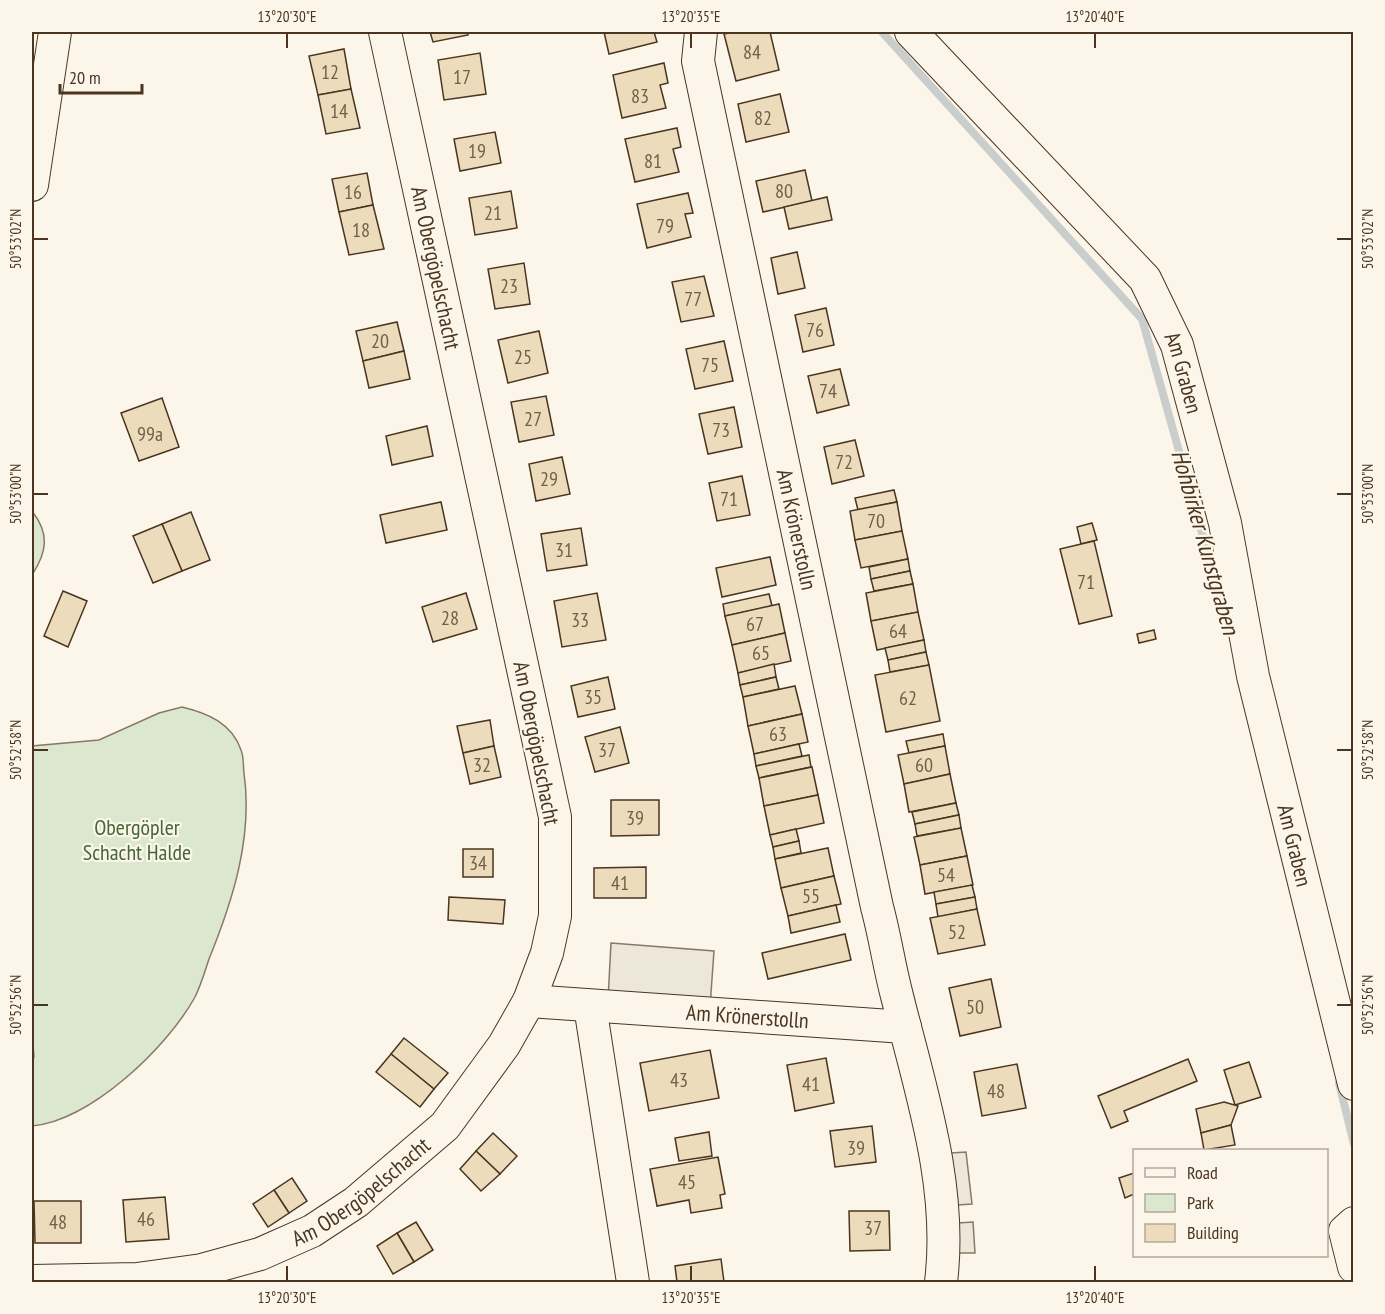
<svg xmlns="http://www.w3.org/2000/svg" width="1385" height="1314" viewBox="0 0 1385 1314" font-family="'PT Sans Narrow',sans-serif">
<rect width="100%" height="100%" fill="#fbf6e9"/>
<!-- green -->
<g fill="#dce7d0" stroke="#887966" stroke-width="1.5">
<path d="M32 511C50 534 47 552 32 575Z"/>
<path d="M182 707C207 713 232 723 241 750 244 757 243 766 244 773 253 837 233 900 209 959 205 971 201 985 195 997 167 1048 90 1121 32 1126V1062L34 1057 32 1037V746L99 740 159 713Z"/>
</g>
<!-- parking -->
<g fill="#ede7d9" stroke="#887966" stroke-width="1.5">
<polygon points="611,943 714,951 710,1007 608,1000"/>
<polygon points="966,1152 972,1204 942,1206 935,1154"/>
<polygon points="973,1222 975,1253 943,1253 943,1224"/>
</g>
<g fill="none" stroke-linecap="round" stroke-linejoin="round">
<!-- stream -->
<g stroke="#c9cecd" stroke-width="8">
<polyline points="882,32 1142,319 1230,633"/>
<polyline points="1339,1083 1354,1144"/>
</g>
</g>
<!-- building -->
<g fill="#ecdcbc" stroke="#4a3520" stroke-width="1.5">
<polygon points="430,32 467,32 468,35 433,42"/>
<polygon points="604,32 654,32 657,42 609,54"/>
<polygon points="734,32 770,32 779,70 736,81 724,34"/>
<polygon points="344,49 351,89 318,95 309,56"/>
<polygon points="480,53 486,94 444,100 438,60"/>
<polygon points="664,63 668,83 660,85 666,108 622,118 613,75"/>
<polygon points="351,89 360,128 326,134 318,95"/>
<polygon points="780,94 789,132 746,142 738,104"/>
<polygon points="677,128 681,147 673,149 679,172 635,182 625,139"/>
<polygon points="495,132 501,163 460,171 454,139"/>
<polygon points="805,170 812,201 763,212 756,181"/>
<polygon points="367,173 373,205 339,212 332,179"/>
<polygon points="511,191 517,228 475,235 469,198"/>
<polygon points="688,193 693,213 685,214 691,237 647,248 637,204"/>
<polygon points="827,197 832,220 789,229 784,207"/>
<polygon points="373,205 384,249 349,255 339,212"/>
<polygon points="797,252 805,288 778,294 771,258"/>
<polygon points="524,263 530,304 495,309 488,269"/>
<polygon points="704,276 714,316 681,322 672,282"/>
<polygon points="826,308 834,345 803,352 795,315"/>
<polygon points="397,322 404,351 363,361 356,331"/>
<polygon points="539,331 548,373 508,383 498,340"/>
<polygon points="724,341 733,381 695,389 686,349"/>
<polygon points="404,351 410,379 369,388 363,361"/>
<polygon points="840,369 849,405 817,413 808,376"/>
<polygon points="546,396 554,435 519,442 511,402"/>
<polygon points="162,398 179,447 139,461 121,413"/>
<polygon points="734,407 742,447 708,454 699,414"/>
<polygon points="427,426 433,456 392,465 386,436"/>
<polygon points="855,440 864,476 832,484 824,447"/>
<polygon points="562,457 570,494 536,501 529,464"/>
<polygon points="742,476 750,515 717,521 709,483"/>
<polygon points="894,490 897,502 858,510 855,498"/>
<polygon points="441,502 447,530 386,543 380,515"/>
<polygon points="897,502 902,531 855,540 850,511"/>
<polygon points="191,512 210,560 182,571 162,524"/>
<polygon points="1092,523 1097,540 1081,544 1077,527"/>
<polygon points="162,524 182,571 153,583 133,536"/>
<polygon points="581,528 587,565 547,571 541,534"/>
<polygon points="902,531 908,559 861,568 855,540"/>
<polygon points="1094,541 1112,616 1079,624 1060,549"/>
<polygon points="770,557 776,585 722,597 716,568"/>
<polygon points="908,559 910,571 871,579 869,567"/>
<polygon points="910,571 913,584 874,591 871,579"/>
<polygon points="913,584 918,612 871,621 866,593"/>
<polygon points="63,591 87,601 68,647 44,636"/>
<polygon points="466,593 477,629 433,642 422,607"/>
<polygon points="597,593 606,640 562,647 554,601"/>
<polygon points="769,594 772,606 725,616 723,604"/>
<polygon points="779,604 785,633 732,645 725,616"/>
<polygon points="918,612 924,640 877,650 871,621"/>
<polygon points="1154,630 1156,639 1139,643 1137,634"/>
<polygon points="785,633 791,661 738,673 732,645"/>
<polygon points="924,640 926,652 888,660 885,648"/>
<polygon points="926,652 929,665 890,672 888,660"/>
<polygon points="774,664 776,677 740,685 738,673"/>
<polygon points="929,665 940,721 886,732 875,675"/>
<polygon points="608,677 615,709 578,717 571,686"/>
<polygon points="776,677 779,689 743,697 740,685"/>
<polygon points="795,686 802,714 748,726 743,697"/>
<polygon points="802,714 808,742 754,754 748,726"/>
<polygon points="490,720 494,746 463,753 457,726"/>
<polygon points="620,727 629,763 595,772 585,737"/>
<polygon points="943,734 945,746 909,753 906,741"/>
<polygon points="799,744 802,756 756,766 754,754"/>
<polygon points="494,746 501,777 470,784 463,753"/>
<polygon points="945,746 950,774 904,784 898,755"/>
<polygon points="809,755 811,767 759,778 756,766"/>
<polygon points="812,767 818,795 764,806 759,778"/>
<polygon points="950,774 956,803 909,812 904,784"/>
<polygon points="818,795 824,823 770,835 764,806"/>
<polygon points="611,800 659,800 659,835 611,836"/>
<polygon points="956,803 959,815 915,824 912,812"/>
<polygon points="959,815 961,828 917,836 915,824"/>
<polygon points="961,828 967,856 920,865 914,837"/>
<polygon points="796,829 799,841 773,847 770,835"/>
<polygon points="799,841 801,853 775,859 773,847"/>
<polygon points="828,848 834,876 781,888 775,859"/>
<rect x="463" y="849" width="30" height="28"/>
<polygon points="967,856 973,885 925,894 920,865"/>
<polygon points="646,867 646,898 594,898 594,868"/>
<polygon points="834,876 841,904 788,916 781,888"/>
<polygon points="972,885 975,897 936,904 934,892"/>
<polygon points="449,897 505,900 503,924 448,920"/>
<polygon points="975,897 977,909 938,917 936,904"/>
<polygon points="836,905 840,922 791,933 788,916"/>
<polygon points="977,909 985,945 938,954 930,918"/>
<polygon points="845,934 851,960 768,979 762,953"/>
<polygon points="991,979 1001,1027 960,1036 949,988"/>
<polygon points="404,1038 448,1073 434,1089 391,1054"/>
<polygon points="710,1050 719,1098 649,1111 640,1063"/>
<polygon points="391,1054 434,1089 420,1107 376,1072"/>
<polygon points="826,1058 834,1103 795,1111 787,1065"/>
<polygon points="1188,1059 1197,1081 1124,1111 1128,1121 1111,1128 1098,1096"/>
<polygon points="1249,1062 1261,1097 1235,1105 1224,1070"/>
<polygon points="1017,1064 1026,1108 982,1116 974,1072"/>
<polygon points="1224,1102 1238,1106 1231,1125 1201,1133 1196,1109"/>
<polygon points="1231,1125 1235,1145 1204,1150 1201,1133"/>
<polygon points="872,1126 876,1162 835,1167 830,1131"/>
<polygon points="709,1132 712,1156 679,1161 675,1138"/>
<polygon points="493,1133 517,1156 500,1174 476,1151"/>
<polygon points="476,1151 500,1174 481,1191 460,1169"/>
<polygon points="718,1157 725,1194 720,1195 722,1208 691,1213 689,1200 657,1206 650,1169"/>
<polygon points="1134,1173 1134,1194 1125,1198 1119,1178"/>
<polygon points="292,1178 307,1201 289,1213 274,1190"/>
<polygon points="274,1190 289,1213 268,1227 253,1204"/>
<polygon points="165,1197 169,1239 126,1242 123,1200"/>
<polygon points="34,1201 81,1201 81,1243 35,1243"/>
<polygon points="849,1211 889,1211 890,1250 850,1251"/>
<polygon points="416,1222 433,1250 414,1262 397,1233"/>
<polygon points="397,1233 414,1262 393,1274 377,1246"/>
<polygon points="721,1259 724,1282 677,1282 675,1266"/>
</g>
<g fill="none" stroke-linecap="round" stroke-linejoin="round">
<defs>
<g id="minor">
<path id="s1" d="M701 32 698 61 877 907C885 936 889 966 897 996 920 1089 953 1185 941 1282"/>
<path id="s2" d="M911 32 1145 279 1177 345 1225 523 1253 676 1354 1084"/>
<polyline points="32,185 55,32"/>
<path id="s3" d="M529 1001 905 1027"/>
<polyline points="590,1006 633,1282"/>
<polyline points="1354,1223 1345,1231 1354,1267"/>
<path id="s4" d="M32 1281 137 1279 202 1270 260 1254 312 1231 356 1202 445 1126 504 1045 529 1001 547 953 555 916V817L385 32"/>
</g>
</defs>
<!-- minor casing -->
<use href="#minor" stroke="#4a3520" stroke-width="34"/>
<!-- minor -->
<use href="#minor" stroke="#fbf6e9" stroke-width="32"/>
</g>
<!-- ticks -->
<path fill="none" stroke="#4a3520" stroke-width="2" d="M287 33V48M691 33V48M1095 33V48M33 239H48M1337 239H1352M33 494H48M1337 494H1352M33 750H48M1337 750H1352M33 1005H48M1337 1005H1352M287 1266V1281M691 1266V1281M1095 1266V1281"/>
<g text-anchor="middle" stroke-width="4.5" stroke-linejoin="round" paint-order="stroke">
<!-- number labels -->
<g font-size="20" fill="#725f47">
<text x="752" y="59">84</text>
<text x="330" y="79">12</text>
<text x="462" y="84">17</text>
<text x="640" y="103">83</text>
<text x="339" y="118">14</text>
<text x="763" y="125">82</text>
<text x="477" y="158">19</text>
<text x="653" y="168">81</text>
<text x="784" y="198">80</text>
<text x="353" y="199">16</text>
<text x="493" y="220">21</text>
<text x="665" y="233">79</text>
<text x="361" y="237">18</text>
<text x="509" y="293">23</text>
<text x="693" y="306">77</text>
<text x="815" y="337">76</text>
<text x="380" y="348">20</text>
<text x="523" y="364">25</text>
<text x="710" y="372">75</text>
<text x="828" y="398">74</text>
<text x="533" y="426">27</text>
<text x="721" y="437">73</text>
<text x="150" y="441">99a</text>
<text x="844" y="469">72</text>
<text x="549" y="486">29</text>
<text x="729" y="506">71</text>
<text x="876" y="528">70</text>
<text x="564" y="557">31</text>
<text x="1086" y="589">71</text>
<text x="450" y="625">28</text>
<text x="580" y="627">33</text>
<text x="755" y="631">67</text>
<text x="898" y="638">64</text>
<text x="761" y="660">65</text>
<text x="593" y="704">35</text>
<text x="908" y="705">62</text>
<text x="778" y="741">63</text>
<text x="607" y="757">37</text>
<text x="482" y="772">32</text>
<text x="924" y="772">60</text>
<text x="635" y="825">39</text>
<text x="478" y="870">34</text>
<text x="946" y="882">54</text>
<text x="620" y="890">41</text>
<text x="811" y="903">55</text>
<text x="957" y="939">52</text>
<text x="975" y="1014">50</text>
<text x="679" y="1087">43</text>
<text x="811" y="1091">41</text>
<text x="996" y="1098">48</text>
<text x="856" y="1155">39</text>
<text x="687" y="1189">45</text>
<text x="146" y="1226">46</text>
<text x="58" y="1229">48</text>
<text x="873" y="1235">37</text>
</g>
<!-- street labels -->
<g font-size="22" fill="#4a3520" stroke="#fbf6e9">
<text transform="translate(436 268) rotate(78)" y="8">Am Obergöpelschacht</text>
<text dy="8" stroke="none"><textPath href="#s2" startOffset="442">Am Graben</textPath></text>
<text dy="8" stroke="none"><textPath href="#s1" startOffset="508">Am Krönerstolln</textPath></text>
<text transform="translate(537 743) rotate(79)" y="8">Am Obergöpelschacht</text>
<text dy="8" stroke="none"><textPath href="#s2" startOffset="928">Am Graben</textPath></text>
<text dy="8" stroke="none"><textPath href="#s3" startOffset="219">Am Krönerstolln</textPath></text>
<text dy="8" stroke="none"><textPath href="#s4" startOffset="350">Am Obergöpelschacht</textPath></text>
</g>
<!-- park labels -->
<g font-size="22" fill="#436837" stroke="#fbf6e9">
<text x="137" y="835">Obergöpler<tspan x="137" dy="25">Schacht Halde</tspan></text>
</g>
<!-- water labels -->
<g font-size="24" font-style="italic" fill="#4a3520" stroke="#fbf6e9">
<text transform="translate(1205 542) rotate(74)" y="8">Hohbirker Kunstgraben</text>
</g>
</g>
<!-- border -->
<rect width="1385" height="1314" fill="none" stroke="#fbf6e9" stroke-width="66"/>
<!-- legend -->
<rect x="1133" y="1149" width="195" height="108" fill="#fbf6e9" stroke="#b4a999" stroke-width="1.5"/>
<rect x="1145" y="1168" width="30" height="9" fill="#fbf6e9" stroke="#b4a999" stroke-width="1.5"/>
<text x="1187" y="1179" font-size="18" fill="#4a3520">Road</text>
<rect x="1145" y="1194" width="30" height="18" fill="#dce7d0" stroke="#b4a999" stroke-width="1.5"/>
<text x="1187" y="1209" font-size="18" fill="#4a3520">Park</text>
<rect x="1145" y="1224" width="30" height="18" fill="#ecdcbc" stroke="#b4a999" stroke-width="1.5"/>
<text x="1187" y="1239" font-size="18" fill="#4a3520">Building</text>
<!-- scale -->
<path d="M60 84v9h82v-9" fill="none" stroke="#4a3520" stroke-width="3"/>
<text x="69" y="84" font-size="18" fill="#4a3520" stroke="#fbf6e9" stroke-width="4.5" paint-order="stroke">20 m</text>
<rect x="33" y="33" width="1319" height="1248" fill="none" stroke="#4a3520" stroke-width="2"/>
<g font-size="15" text-anchor="middle" fill="#4a3520">
<text x="287" y="22">13°20'30"E</text>
<text x="691" y="22">13°20'35"E</text>
<text x="1095" y="22">13°20'40"E</text>
<text transform="translate(16 239) rotate(-90)" y="5">50°53'02"N</text>
<text transform="translate(1368 239) rotate(-90)" y="5">50°53'02"N</text>
<text transform="translate(16 494) rotate(-90)" y="5">50°53'00"N</text>
<text transform="translate(1368 494) rotate(-90)" y="5">50°53'00"N</text>
<text transform="translate(16 750) rotate(-90)" y="5">50°52'58"N</text>
<text transform="translate(1368 750) rotate(-90)" y="5">50°52'58"N</text>
<text transform="translate(16 1005) rotate(-90)" y="5">50°52'56"N</text>
<text transform="translate(1368 1005) rotate(-90)" y="5">50°52'56"N</text>
<text x="287" y="1303">13°20'30"E</text>
<text x="691" y="1303">13°20'35"E</text>
<text x="1095" y="1303">13°20'40"E</text>
</g>
</svg>
